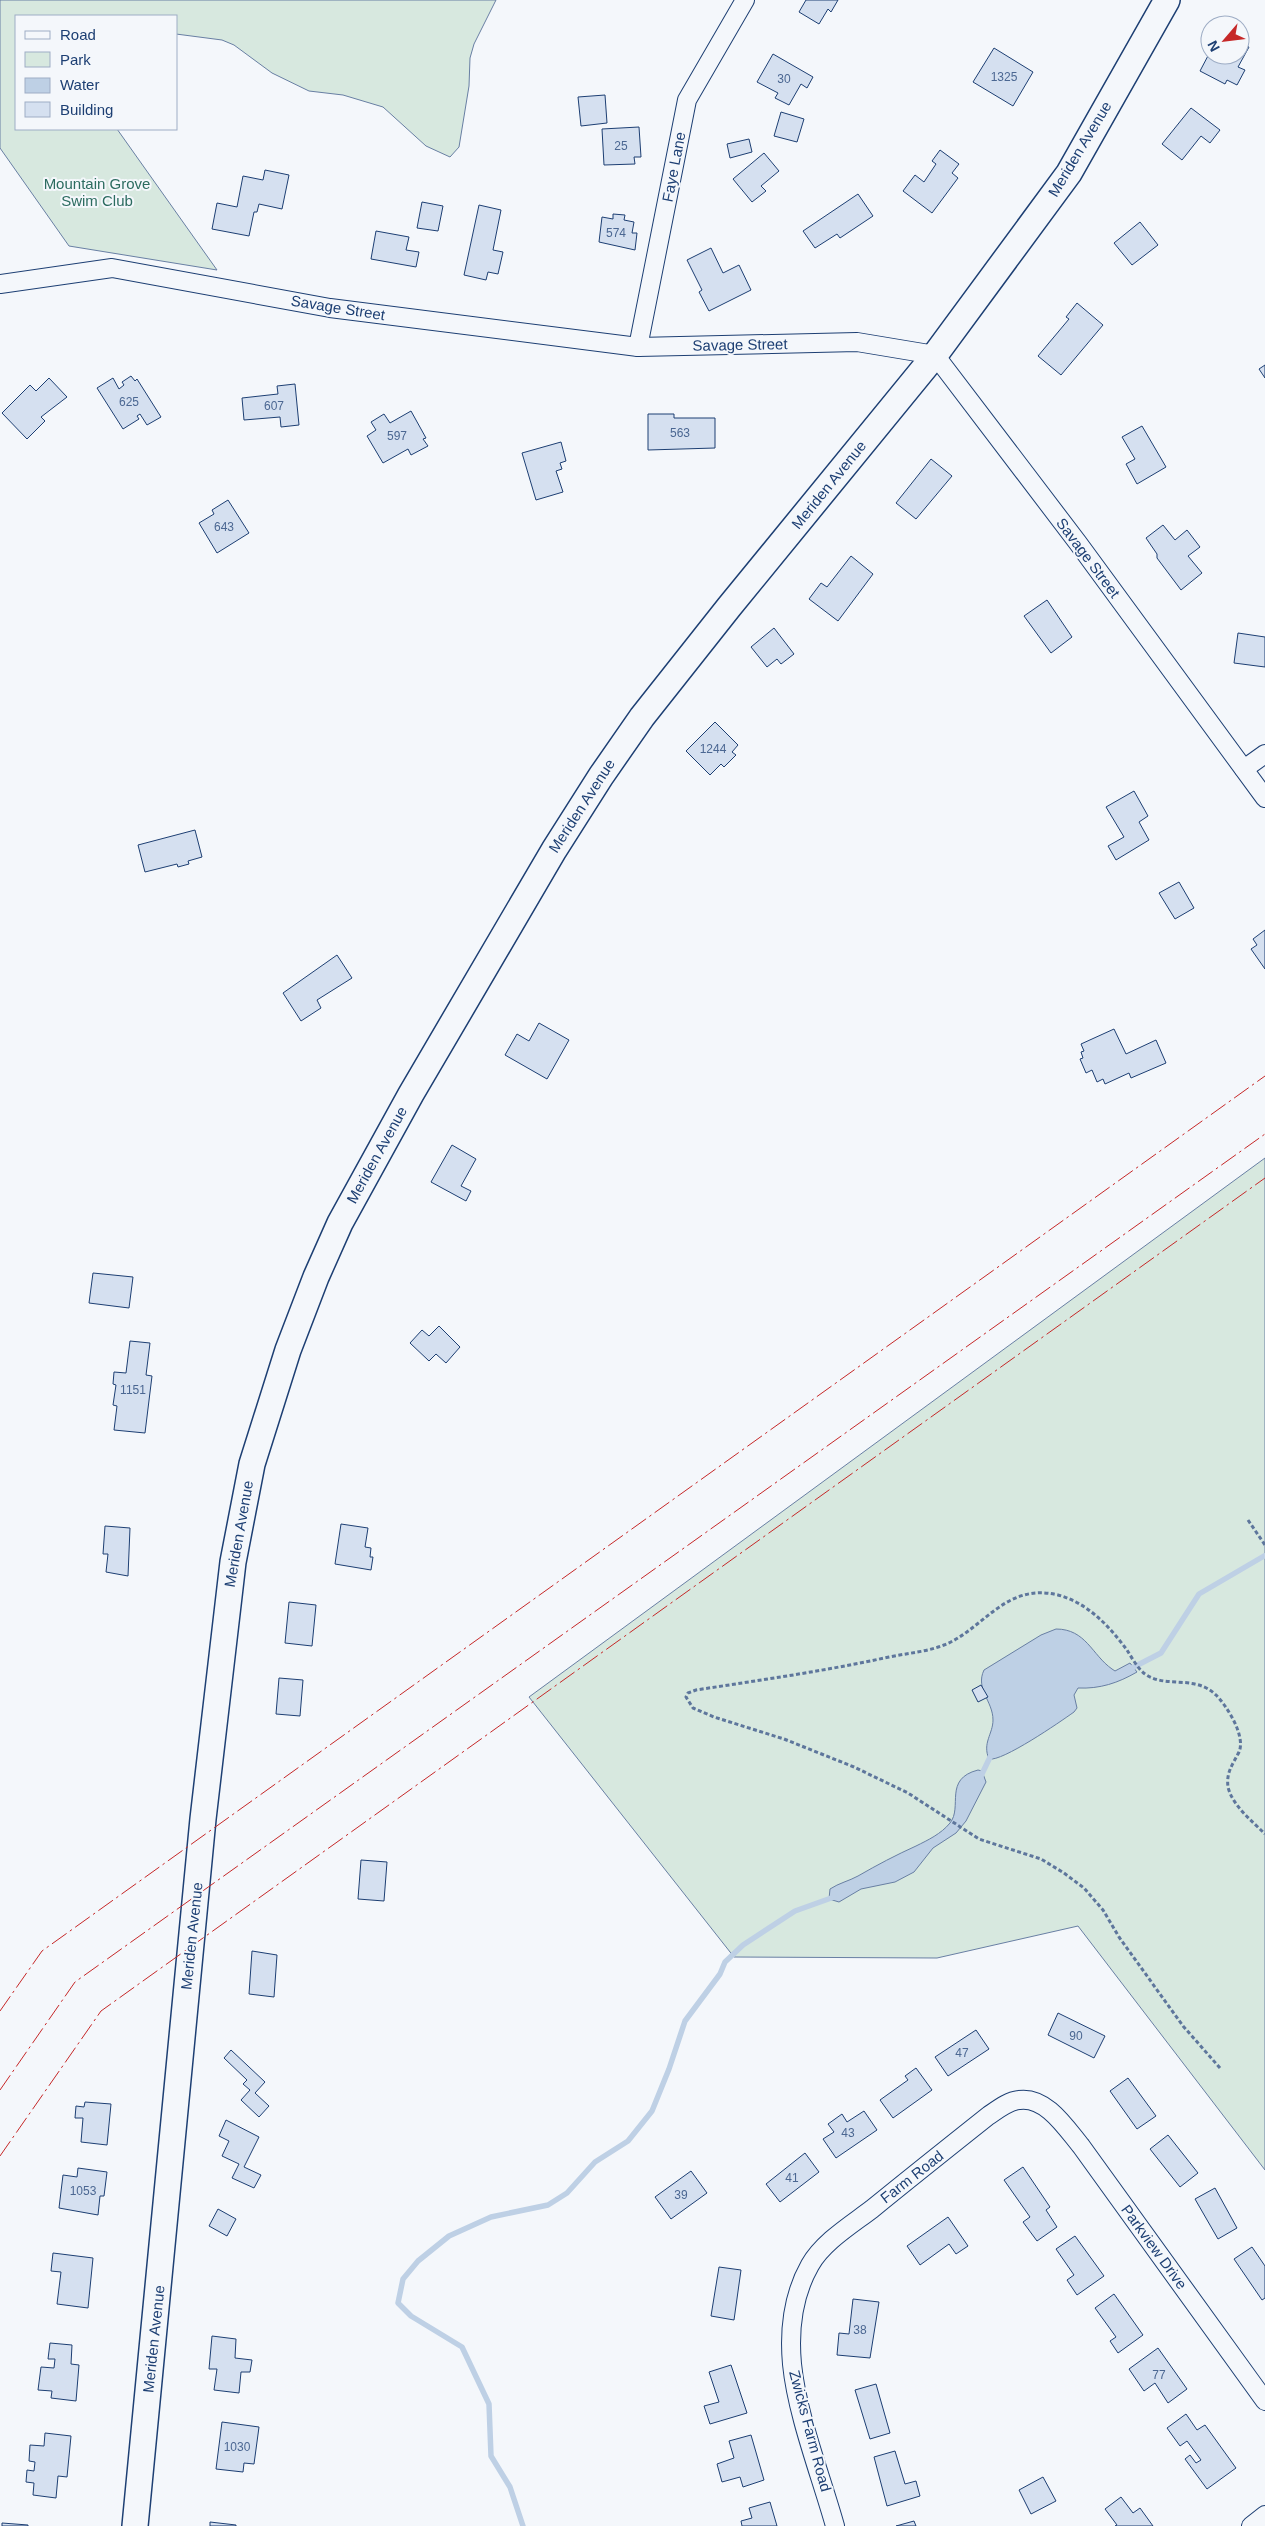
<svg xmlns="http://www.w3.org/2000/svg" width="1265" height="2526" viewBox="0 0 1265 2526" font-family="Helvetica,sans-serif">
<rect width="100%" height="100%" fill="#f4f7fb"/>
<!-- green -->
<g fill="#d7e8df" stroke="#687fa3">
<polygon points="0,0 496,0 474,44 470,58 469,86 459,147 450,157 426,146 383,107 343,95 309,91 272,73 234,45 222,40 176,34 176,16 16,16 16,129 117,129 217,270 69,246 0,148"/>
<polygon points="1265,1158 1265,2170 1078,1926 937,1958 734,1957 529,1697"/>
</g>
<!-- water -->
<g fill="#bed0e5" stroke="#687fa3">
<path d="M1056 1629C1086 1629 1092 1655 1112 1669L1115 1671 1130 1663 1137 1672C1118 1683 1100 1689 1078 1688L1074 1695 1077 1708 1074 1712C1060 1722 1002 1762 989 1759 982 1743 993 1734 993 1720 993 1701 975 1689 984 1670L1041 1635Z"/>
<path d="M978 1770 982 1771 986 1782 966 1821 956 1833 933 1848 914 1872 895 1882 861 1889 839 1902 829 1899 830 1889C839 1883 849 1881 858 1876 877 1865 896 1855 916 1846 928 1840 941 1834 950 1823 963 1807 943 1779 978 1770Z"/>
</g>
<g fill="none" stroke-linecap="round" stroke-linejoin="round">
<!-- stream -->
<g stroke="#bed0e5" stroke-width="5.5">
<polyline points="1128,1670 1161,1653 1199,1594 1264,1556"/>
<polyline points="980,1778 992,1753"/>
<polyline points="523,2526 510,2487 491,2456 489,2404 462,2347 411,2316 398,2303 403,2279 418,2261 449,2236 491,2217 548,2205 567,2193 595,2162 628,2141 652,2111 669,2069 685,2021 720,1974 725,1962 743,1945 795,1911 834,1897"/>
</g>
</g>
<!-- building -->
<g fill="#d5e0f0" stroke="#1d3f73">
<polygon points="806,0 838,0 831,12 828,9 819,24 799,12"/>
<polygon points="1240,42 1249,47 1238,67 1245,70 1237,85 1227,80 1225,84 1200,71 1210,52 1210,55 1240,55"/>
<polygon points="994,48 1033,72 1013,106 973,82"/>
<polygon points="773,54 813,77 807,88 801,84 789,105 775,98 778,93 757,82"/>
<polygon points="605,95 607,123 581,126 578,97"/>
<polygon points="1191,108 1220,130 1210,143 1201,136 1182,160 1162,144"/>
<polygon points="781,112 804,119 797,142 774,136"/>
<polygon points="639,127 641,157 634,157 635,164 604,165 602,129"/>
<polygon points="749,139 752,152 730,158 727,144"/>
<polygon points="940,150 959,164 952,173 958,178 932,213 903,191 915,175 924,182 936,164 932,161"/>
<polygon points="764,153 779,171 761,186 766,191 752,202 733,179"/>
<polygon points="265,170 289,175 282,209 259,204 257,212 254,212 249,236 212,229 217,203 237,207 243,176 263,180"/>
<polygon points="858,194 873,216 840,238 837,234 815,248 803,231"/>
<polygon points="422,202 443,206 438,231 417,228"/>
<polygon points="479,205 501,210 493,250 503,252 498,274 488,272 486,280 464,275"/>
<polygon points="613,214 625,215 624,220 634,222 632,233 637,233 635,250 599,242 602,217 613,219"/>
<polygon points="1140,222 1158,245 1132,265 1114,243"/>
<polygon points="376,231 409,237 406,250 419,252 416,267 371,259"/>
<polygon points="711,248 723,273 739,265 751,290 709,311 699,292 702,290 687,260"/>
<polygon points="1077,303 1103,325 1061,375 1038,356 1069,319 1066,317"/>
<polygon points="1265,365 1265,378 1259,369"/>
<polygon points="131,376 135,381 137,379 161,417 147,425 140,414 137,416 139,419 123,429 97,388 113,378 119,389 124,385 122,382"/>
<polygon points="49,378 67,397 41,417 45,421 27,439 2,413 30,385 36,391"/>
<polygon points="295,384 299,425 281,427 280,417 244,420 242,398 278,394 277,386"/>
<polygon points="411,411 426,438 423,439 428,446 411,455 408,449 383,463 367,436 376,430 371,422 384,414 390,423"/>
<polygon points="648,414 674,414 674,418 715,418 715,448 648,450"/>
<polygon points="1142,426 1166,467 1137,484 1126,464 1135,459 1122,437"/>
<polygon points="561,442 566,461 560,463 562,469 556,471 563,492 536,500 522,453"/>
<polygon points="931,459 952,476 916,519 896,503"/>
<polygon points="228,500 249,533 217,553 199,523 214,514 212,510"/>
<polygon points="1163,525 1175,540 1187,530 1200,547 1188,556 1202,573 1181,590 1157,558 1157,554 1146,538"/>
<polygon points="851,556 873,574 838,621 809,599 821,583 827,587"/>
<polygon points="1047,600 1072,637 1051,653 1024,616"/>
<polygon points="774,628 794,654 781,664 777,659 767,667 751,647"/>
<polygon points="1238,633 1265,637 1265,667 1234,663"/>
<polygon points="715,722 738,745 732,752 736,755 724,767 721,764 710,775 686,751"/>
<polygon points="1134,791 1148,816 1139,822 1149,840 1116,860 1108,846 1124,837 1106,807"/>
<polygon points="195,830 202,857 188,861 189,864 178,867 177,864 145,872 138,845"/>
<polygon points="1179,882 1194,908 1175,919 1159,893"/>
<polygon points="1265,930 1265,969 1251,949 1257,945 1253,939"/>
<polygon points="337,955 352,978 317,1000 321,1008 301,1021 283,993"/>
<polygon points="539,1023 569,1040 547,1079 505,1055 517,1034 529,1041"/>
<polygon points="1114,1029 1126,1054 1156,1040 1166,1063 1131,1078 1129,1073 1105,1084 1103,1079 1097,1082 1092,1070 1086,1073 1080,1059 1083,1058 1081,1052 1084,1051 1081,1044"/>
<polygon points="452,1145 476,1159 461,1186 471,1191 466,1201 431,1182"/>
<polygon points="93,1273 133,1277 129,1308 89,1303"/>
<polygon points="439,1326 460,1347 446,1363 436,1354 429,1361 410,1343 422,1330 429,1336"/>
<polygon points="130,1341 150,1343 146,1375 152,1376 145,1433 114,1430 117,1406 113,1405 116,1385 113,1384 114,1372 126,1373"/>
<polygon points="341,1524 368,1528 365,1547 371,1548 370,1557 373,1557 371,1570 335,1564"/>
<polygon points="105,1526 130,1528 128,1576 106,1572 108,1554 103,1554"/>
<polygon points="289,1602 316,1605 312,1646 285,1643"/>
<polygon points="279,1678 303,1680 300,1716 276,1714"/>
<polygon points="981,1685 988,1697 978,1702 972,1690"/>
<polygon points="361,1860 387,1862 384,1901 358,1899"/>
<polygon points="252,1951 277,1955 274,1997 249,1994"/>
<polygon points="1058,2013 1105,2036 1094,2058 1048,2035"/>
<polygon points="976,2030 989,2049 948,2076 935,2057"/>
<polygon points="231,2050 265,2082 255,2093 269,2106 259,2117 241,2100 250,2090 243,2084 247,2080 224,2058"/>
<polygon points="916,2068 932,2090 893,2118 880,2100 908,2080 905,2076"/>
<polygon points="1128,2078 1156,2116 1137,2129 1110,2091"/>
<polygon points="85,2102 111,2104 107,2145 81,2142 83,2118 75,2118 76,2106 84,2107"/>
<polygon points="864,2111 877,2130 836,2158 823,2139 834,2132 828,2124 842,2114 847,2122"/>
<polygon points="226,2120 259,2137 244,2167 261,2175 254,2188 232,2178 239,2164 222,2156 229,2141 219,2136"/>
<polygon points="1168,2135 1198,2173 1180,2187 1150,2149"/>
<polygon points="805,2153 819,2172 780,2202 766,2184"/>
<polygon points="1023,2167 1050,2207 1046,2210 1057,2227 1037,2241 1023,2222 1030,2217 1004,2180"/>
<polygon points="78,2168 107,2172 104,2196 100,2196 98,2215 59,2208 63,2175 77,2177"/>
<polygon points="691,2171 707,2193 671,2219 655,2197"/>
<polygon points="1215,2188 1237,2228 1218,2239 1195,2199"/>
<polygon points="218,2209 236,2219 227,2236 209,2226"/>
<polygon points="948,2217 968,2246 956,2254 949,2244 920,2265 907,2246"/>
<polygon points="1075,2236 1104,2276 1077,2295 1067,2280 1074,2275 1056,2249"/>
<polygon points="1252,2247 1265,2266 1265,2298 1262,2300 1234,2259"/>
<polygon points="53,2253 93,2258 88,2308 57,2304 61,2272 51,2271"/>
<polygon points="719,2267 741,2270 734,2320 711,2316"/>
<polygon points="1114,2294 1143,2335 1118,2353 1110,2341 1116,2337 1095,2308"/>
<polygon points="853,2299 879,2302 870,2358 837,2355 839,2333 849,2334"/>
<polygon points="212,2336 236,2339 235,2358 252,2360 250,2372 241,2372 239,2393 214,2390 217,2369 209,2369"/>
<polygon points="50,2343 72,2345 71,2364 79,2365 76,2401 51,2398 52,2391 38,2390 41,2367 54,2368 55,2359 48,2359"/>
<polygon points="1158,2348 1187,2389 1168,2403 1155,2383 1144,2391 1129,2369"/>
<polygon points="731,2365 747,2413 710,2424 704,2406 719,2402 709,2372"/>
<polygon points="876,2384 890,2433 870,2439 855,2390"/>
<polygon points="1186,2414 1197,2430 1205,2425 1236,2468 1207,2489 1185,2459 1190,2455 1196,2463 1201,2460 1187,2441 1180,2446 1167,2428"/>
<polygon points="222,2422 259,2427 254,2464 244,2463 243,2472 216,2469"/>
<polygon points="45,2433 71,2436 67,2477 58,2476 56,2498 33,2495 34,2483 26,2482 27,2470 34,2471 35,2462 29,2461 30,2445 44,2446"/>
<polygon points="751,2435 764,2480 743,2487 740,2477 722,2482 717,2464 734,2458 729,2441"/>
<polygon points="895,2451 905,2484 916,2481 920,2496 887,2506 874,2457"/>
<polygon points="1043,2477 1056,2501 1031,2514 1019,2490"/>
<polygon points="1121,2497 1133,2513 1140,2508 1153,2526 1115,2526 1117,2525 1105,2509"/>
<polygon points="770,2502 777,2526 742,2526 741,2521 752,2518 749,2508"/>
<polygon points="914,2521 916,2526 896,2526"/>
<polygon points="210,2522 236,2525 236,2526 210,2526"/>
<polygon points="2,2523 28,2525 28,2526 2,2526"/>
</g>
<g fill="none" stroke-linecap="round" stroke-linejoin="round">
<defs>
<g id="minor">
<polyline points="0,284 112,268 330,308 638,347 857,342 935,355 1078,543 1265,798"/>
<polyline points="638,347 687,100 745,0"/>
<polyline points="1244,769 1265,754"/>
<path d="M835 2526C821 2476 797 2415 792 2364 789 2331 793 2295 810 2265 823 2242 851 2225 872 2209 910 2178 949 2147 988 2116 997 2110 1008 2101 1019 2100 1046 2096 1066 2128 1081 2146L1265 2401"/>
<polyline points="1251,2526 1265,2515"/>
</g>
<polyline id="secondary" points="135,2526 203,1819 233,1562 252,1464 288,1350 316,1277 340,1223 411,1094 554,850 601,776 642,717 729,607 935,355 1069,173 1167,0"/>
</defs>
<!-- minor casing -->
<use href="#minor" stroke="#1d3f73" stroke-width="20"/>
<!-- secondary casing -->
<use href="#secondary" stroke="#1d3f73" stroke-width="28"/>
<!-- path -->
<g stroke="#5e769c" stroke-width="3" stroke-dasharray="4 2.5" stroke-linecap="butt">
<polyline points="1248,1520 1265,1545"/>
<path d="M1220 2068 1183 2026 1119 1937 1103 1910 1084 1888 1064 1873 1041 1859 979 1839 908 1793 854 1767 784 1739 714 1717 693 1708 686 1697 688 1693 696 1690C761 1680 825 1671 889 1657 908 1653 926 1652 944 1645 983 1630 1005 1582 1058 1595 1088 1603 1109 1626 1127 1650 1132 1658 1138 1669 1145 1674 1166 1689 1194 1674 1216 1695 1227 1706 1246 1736 1239 1752 1233 1764 1226 1772 1228 1787 1232 1805 1252 1821 1265 1834"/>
</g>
<!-- minor -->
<use href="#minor" stroke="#f4f7fb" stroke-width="18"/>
<!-- secondary -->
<use href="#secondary" stroke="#f4f7fb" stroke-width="25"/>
<!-- power -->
<g stroke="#c62828" stroke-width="1" stroke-dasharray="18 4 2.5 4" stroke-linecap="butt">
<polyline points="0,2011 42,1951 1265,1076"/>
<polyline points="0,2090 75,1982 1265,1134"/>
<polyline points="0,2156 101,2011 1265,1178"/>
</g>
</g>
<g text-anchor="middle" stroke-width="4" stroke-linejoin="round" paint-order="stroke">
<!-- number labels -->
<g font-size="12" fill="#4b6792">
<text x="1004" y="81">1325</text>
<text x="784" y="83">30</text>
<text x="621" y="150">25</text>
<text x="616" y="237">574</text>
<text x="129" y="406">625</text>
<text x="274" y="410">607</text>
<text x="680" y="437">563</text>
<text x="397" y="440">597</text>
<text x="224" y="531">643</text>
<text x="713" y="753">1244</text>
<text x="133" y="1394">1151</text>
<text x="1076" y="2040">90</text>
<text x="962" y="2057">47</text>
<text x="848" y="2137">43</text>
<text x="792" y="2182">41</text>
<text x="83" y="2195">1053</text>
<text x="681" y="2199">39</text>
<text x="860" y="2334">38</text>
<text x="1159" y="2379">77</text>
<text x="237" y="2451">1030</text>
</g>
<!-- street labels -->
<g font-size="15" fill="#1d3f73" stroke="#f4f7fb">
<text transform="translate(1080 149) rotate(-59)" y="5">Meriden Avenue</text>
<text transform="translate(674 167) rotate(-79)" y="5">Faye Lane</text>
<text transform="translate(338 308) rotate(9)" y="5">Savage Street</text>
<text transform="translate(740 345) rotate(-1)" y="5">Savage Street</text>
<text transform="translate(829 485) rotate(-51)" y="5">Meriden Avenue</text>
<text transform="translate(1088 558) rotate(53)" y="5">Savage Street</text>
<text transform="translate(582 806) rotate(-57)" y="5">Meriden Avenue</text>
<text transform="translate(377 1155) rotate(-61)" y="5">Meriden Avenue</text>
<text transform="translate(239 1534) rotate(-80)" y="5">Meriden Avenue</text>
<text transform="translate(192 1936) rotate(-84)" y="5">Meriden Avenue</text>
<text transform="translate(912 2177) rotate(-38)" y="5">Farm Road</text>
<text transform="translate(1154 2247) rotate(54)" y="5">Parkview Drive</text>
<text transform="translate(154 2339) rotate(-84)" y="5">Meriden Avenue</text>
<text transform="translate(810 2431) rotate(75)" y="5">Zwicks Farm Road</text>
</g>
<!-- park labels -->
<g font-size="15" fill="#2c6c60" stroke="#f4f7fb">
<text x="97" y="189">Mountain Grove<tspan x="97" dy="17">Swim Club</tspan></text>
</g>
</g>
<!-- legend -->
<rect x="15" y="15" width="162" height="115" fill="#f4f7fb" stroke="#9eadc5"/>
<rect x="25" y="31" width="25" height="8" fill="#f4f7fb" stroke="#9eadc5"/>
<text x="60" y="40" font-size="15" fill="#1d3f73">Road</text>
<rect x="25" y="52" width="25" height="15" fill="#d7e8df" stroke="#9eadc5"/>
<text x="60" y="65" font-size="15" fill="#1d3f73">Park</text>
<rect x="25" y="78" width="25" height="15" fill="#bed0e5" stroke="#9eadc5"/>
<text x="60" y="90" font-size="15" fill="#1d3f73">Water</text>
<rect x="25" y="102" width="25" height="15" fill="#d5e0f0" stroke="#9eadc5"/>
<text x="60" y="115" font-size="15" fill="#1d3f73">Building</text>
<!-- north arrow -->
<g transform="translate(1225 40) rotate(242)"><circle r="24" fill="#f4f7fb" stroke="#9eadc5"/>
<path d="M0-4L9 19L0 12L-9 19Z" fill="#c62828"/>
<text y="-8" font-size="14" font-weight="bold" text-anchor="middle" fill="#1d3f73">N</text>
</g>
</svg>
